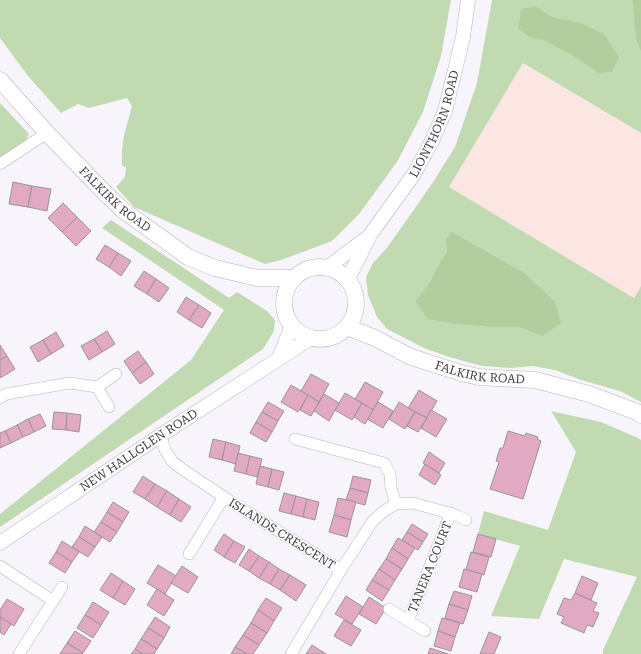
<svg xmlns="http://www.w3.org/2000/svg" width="641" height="654" viewBox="0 0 641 654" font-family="'Roboto Serif',serif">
<rect width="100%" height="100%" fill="#f7f4fc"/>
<!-- industrial -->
<polygon fill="#fce6e4" points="523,63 641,133 641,286 634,298 449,187"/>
<!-- green -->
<g fill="#c2dab2" fill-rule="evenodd">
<polygon points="0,0 451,0 441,56 423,112 397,162 359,214 332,241 281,260 265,264 134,207 116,187 125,177 126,167 122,166 122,149 124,135 132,106 127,98 89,108 78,104 61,113 28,76 0,38"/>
<path d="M492 0H641V133L523 63 449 187 634 298 641 286V402L620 391 581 380 555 370 533 366 510 368 482 366 449 357 424 348 387 329 377 317 368 295 366 277 373 263 386 249 406 221 433 182 455 147 477 83ZM451 231 525 273 554 300 542 336 518 327H488L454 324 415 301 429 283 440 261 447 252Z"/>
<polygon points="0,103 29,134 25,142 0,158"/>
<polygon points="111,220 229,298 237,292 267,311 275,320 274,331 263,349 0,527 0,514 191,360 224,310 102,228"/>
<polygon points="551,411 601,422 638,438 641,440 641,654 603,654 603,650 637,577 564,559 539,619 491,616 520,546 478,534 484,511 548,530 576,452"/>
</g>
<!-- forest -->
<g fill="#b2ce9f">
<polygon points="632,0 641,0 641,51 636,38 633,3"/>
<polygon points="535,6 552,17 580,23 604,34 619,57 612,72 598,73 574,56 543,40 530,37 518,29 521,9"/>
<polygon points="451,231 525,273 554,300 561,323 542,336 518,327 488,327 454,324 428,319 415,301 429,283 440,261 447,252 446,240"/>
</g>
<!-- building -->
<g fill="#e1aac2" stroke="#9c9498">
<polygon points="13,182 32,186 28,207 9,204"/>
<polygon points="32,186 51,189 47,211 28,207"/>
<polygon points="63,203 77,217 62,232 48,218"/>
<polygon points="77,217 91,231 76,246 62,232"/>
<polygon points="105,245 118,253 109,267 96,259"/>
<polygon points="118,253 131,261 121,276 109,267"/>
<polygon points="144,271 156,279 147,294 134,286"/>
<polygon points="156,279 169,288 159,302 147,294"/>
<polygon points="186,297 199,305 189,320 177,312"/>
<polygon points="199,305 211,313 202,328 189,320"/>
<polygon points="107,331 115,344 102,352 94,339"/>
<polygon points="56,332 64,346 51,354 43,340"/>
<polygon points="94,339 102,352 89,360 81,346"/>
<polygon points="43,340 51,354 38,362 30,347"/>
<polygon points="0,345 7,356 0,360"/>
<polygon points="138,351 146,362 132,373 124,361"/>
<polygon points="7,356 15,369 0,378 0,360"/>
<polygon points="146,362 154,374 140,384 132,373"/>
<polygon points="311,374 329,384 319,402 301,391"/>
<polygon points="365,382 383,392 373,410 355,399"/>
<polygon points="291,385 308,395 298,412 281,402"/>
<polygon points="419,390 437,401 427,418 408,408"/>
<polygon points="345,393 362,403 352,420 335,410"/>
<polygon points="324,394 339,403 329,421 314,411"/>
<polygon points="308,395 319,402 311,416 300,410"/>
<polygon points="268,402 284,411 278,421 262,412"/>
<polygon points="378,402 393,411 383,428 367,419"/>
<polygon points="399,402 415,412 405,429 389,419"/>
<polygon points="362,403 373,410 365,424 354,417"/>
<polygon points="431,410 447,419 436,437 421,428"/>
<polygon points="54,412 67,413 66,430 52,429"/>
<polygon points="262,412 278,421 272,432 256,422"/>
<polygon points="415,412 427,418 418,432 407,426"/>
<polygon points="67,413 81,415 79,432 66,430"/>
<polygon points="40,414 46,426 34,432 28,419"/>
<polygon points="28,419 34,432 23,437 17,425"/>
<polygon points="256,422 272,432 266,442 250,433"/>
<polygon points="17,425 23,437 11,443 5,431"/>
<polygon points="5,431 11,443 0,448 0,433"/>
<polygon points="508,431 525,436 526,433 538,437 537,439 541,441 523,499 490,489 499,462 496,461 500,448 503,448"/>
<polygon points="213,439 226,442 222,460 209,457"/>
<polygon points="226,442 240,446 236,464 222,460"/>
<polygon points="429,452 445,463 439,473 423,463"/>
<polygon points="238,453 250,456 246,474 234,471"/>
<polygon points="250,456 262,459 257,477 246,474"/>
<polygon points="425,464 441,475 435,485 419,475"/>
<polygon points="260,466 272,469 268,487 256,484"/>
<polygon points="272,469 284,472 279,490 268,487"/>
<polygon points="143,476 155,484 145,499 133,492"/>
<polygon points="353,476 371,480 368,493 350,488"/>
<polygon points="155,484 167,491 157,507 145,499"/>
<polygon points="350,488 368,493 365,505 346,500"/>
<polygon points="167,491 179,499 170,515 157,507"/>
<polygon points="284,493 296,496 291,514 279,511"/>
<polygon points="296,496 307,499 303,517 291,514"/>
<polygon points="338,498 356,502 351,520 334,515"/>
<polygon points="179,499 191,507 181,522 170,515"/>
<polygon points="307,499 319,502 315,520 303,517"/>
<polygon points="113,502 129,512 123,522 107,512"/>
<polygon points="107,512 123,522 117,532 101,522"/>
<polygon points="334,515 351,520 347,537 329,532"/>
<polygon points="101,522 117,532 110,542 94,532"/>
<polygon points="412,524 428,534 423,542 407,532"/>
<polygon points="85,526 102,537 95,547 79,537"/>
<polygon points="407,532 423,542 418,550 402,540"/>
<polygon points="224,534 234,541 224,557 214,550"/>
<polygon points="478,534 496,539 491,557 473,552"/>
<polygon points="79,537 95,547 88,557 72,547"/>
<polygon points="398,538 415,548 408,559 392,548"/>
<polygon points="62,541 79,552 72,562 56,552"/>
<polygon points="234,541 245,547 235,563 224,557"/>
<polygon points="392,548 408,559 402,569 386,559"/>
<polygon points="249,549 259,556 249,571 239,565"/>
<polygon points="56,552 72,562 65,573 49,563"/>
<polygon points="471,552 489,557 484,575 466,570"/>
<polygon points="259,556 269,562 259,578 249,571"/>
<polygon points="386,559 402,569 395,580 379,569"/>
<polygon points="269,562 279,569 270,584 259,578"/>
<polygon points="158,565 176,576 165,594 147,583"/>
<polygon points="182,566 198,577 188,593 171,583"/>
<polygon points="279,569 290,575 280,590 270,584"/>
<polygon points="379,569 395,580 389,590 372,580"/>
<polygon points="464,569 482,574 477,592 459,587"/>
<polygon points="111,573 123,581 113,598 100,590"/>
<polygon points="290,575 306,585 296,601 280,590"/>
<polygon points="582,576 598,583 591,600 575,593"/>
<polygon points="372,580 389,590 382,601 366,590"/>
<polygon points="123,581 135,589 125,605 113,598"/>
<polygon points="157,589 174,600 164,616 147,605"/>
<polygon points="454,591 472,596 468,610 449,604"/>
<polygon points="575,593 597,603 593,611 599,613 593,627 587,625 584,633 561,623 564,617 557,614 564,598 571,600"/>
<polygon points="346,596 363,607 352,624 335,614"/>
<polygon points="369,597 386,608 376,624 359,614"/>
<polygon points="266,598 282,608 274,621 258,610"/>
<polygon points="7,599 24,609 14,626 0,617 0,610"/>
<polygon points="93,602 109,612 101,625 85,615"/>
<polygon points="449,604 468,610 463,624 445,618"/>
<polygon points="258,610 274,621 267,633 251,623"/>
<polygon points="85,615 101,625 93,638 77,628"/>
<polygon points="0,617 11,624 4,635 0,632"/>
<polygon points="155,617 170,627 164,638 148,628"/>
<polygon points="442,618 460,623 455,637 438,631"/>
<polygon points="344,620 361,630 351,646 334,636"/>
<polygon points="251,623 267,633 259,645 243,635"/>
<polygon points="148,628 164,638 157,649 141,639"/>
<polygon points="75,631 91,641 83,653 67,643"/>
<polygon points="438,631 455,637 451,651 434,646"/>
<polygon points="489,632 501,637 494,654 480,654"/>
<polygon points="243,635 259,645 253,654 247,654 235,647"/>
<polygon points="141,639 157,649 154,654 143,654 135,649"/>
<polygon points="67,643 83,653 82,654 60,654"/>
<polygon points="312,645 326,654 306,654"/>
<polygon points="235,647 247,654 231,654"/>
<polygon points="430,648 448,654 428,654"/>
<polygon points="135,649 143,654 131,654"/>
</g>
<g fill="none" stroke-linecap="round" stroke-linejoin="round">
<defs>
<g id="minor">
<polyline points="0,164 47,133"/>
<polyline points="0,398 6,394 70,383 97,387"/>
<polyline points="109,407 97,387 116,374"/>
<polyline points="161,435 165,450 172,461 182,469 236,505 341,570"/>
<polyline points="295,439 384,463 390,474 391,488 396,504"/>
<polyline points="189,554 224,497"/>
<polyline points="0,566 53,601"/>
<polyline points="389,609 425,631"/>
<polyline points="408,621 451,513"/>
<polyline points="19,654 62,587"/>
<polyline points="291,654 341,570 372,522 384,511 396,504 413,503 456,515 466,520"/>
</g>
<g id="tertiary">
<polyline points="328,267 367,238"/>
<path id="s1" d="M348 279 370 235 414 174 432 141 445 111 463 37 468 0"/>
<polyline points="279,358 292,326"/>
<path id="s2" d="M0 543 161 435 311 338"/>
</g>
<g id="secondary">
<path id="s3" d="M0 80 47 133 105 193 124 211 188 257 215 268 257 278H293"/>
<circle cx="320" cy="303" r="36"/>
<path id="s4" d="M347 327 375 338 411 357 461 373 479 377 535 380 589 394 637 412 641 415"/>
</g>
</defs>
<!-- minor casing -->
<use href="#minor" stroke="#b7b4bb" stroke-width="12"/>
<!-- tertiary casing -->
<use href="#tertiary" stroke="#b7b4bb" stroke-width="15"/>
<!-- secondary casing -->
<use href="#secondary" stroke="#b7b4bb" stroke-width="17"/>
<!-- minor -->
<use href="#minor" stroke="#fff" stroke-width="11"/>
<!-- tertiary -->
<use href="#tertiary" stroke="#fff" stroke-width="14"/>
<!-- secondary -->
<use href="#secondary" stroke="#fff" stroke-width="16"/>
</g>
<g text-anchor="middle" stroke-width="3" stroke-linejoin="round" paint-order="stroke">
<!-- street labels -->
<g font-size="12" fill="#3d3c3f" stroke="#fff">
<text dy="4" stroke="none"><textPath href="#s1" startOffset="179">LIONTHORN ROAD</textPath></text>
<text dy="4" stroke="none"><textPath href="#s3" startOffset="166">FALKIRK ROAD</textPath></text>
<text dy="4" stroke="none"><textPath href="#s4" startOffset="142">FALKIRK ROAD</textPath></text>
<text dy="4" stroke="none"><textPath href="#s2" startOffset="167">NEW HALLGLEN ROAD</textPath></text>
<text transform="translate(282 534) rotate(32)" y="4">ISLANDS CRESCENT</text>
<text transform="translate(430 567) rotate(-68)" y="4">TANERA COURT</text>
</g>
</g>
</svg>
